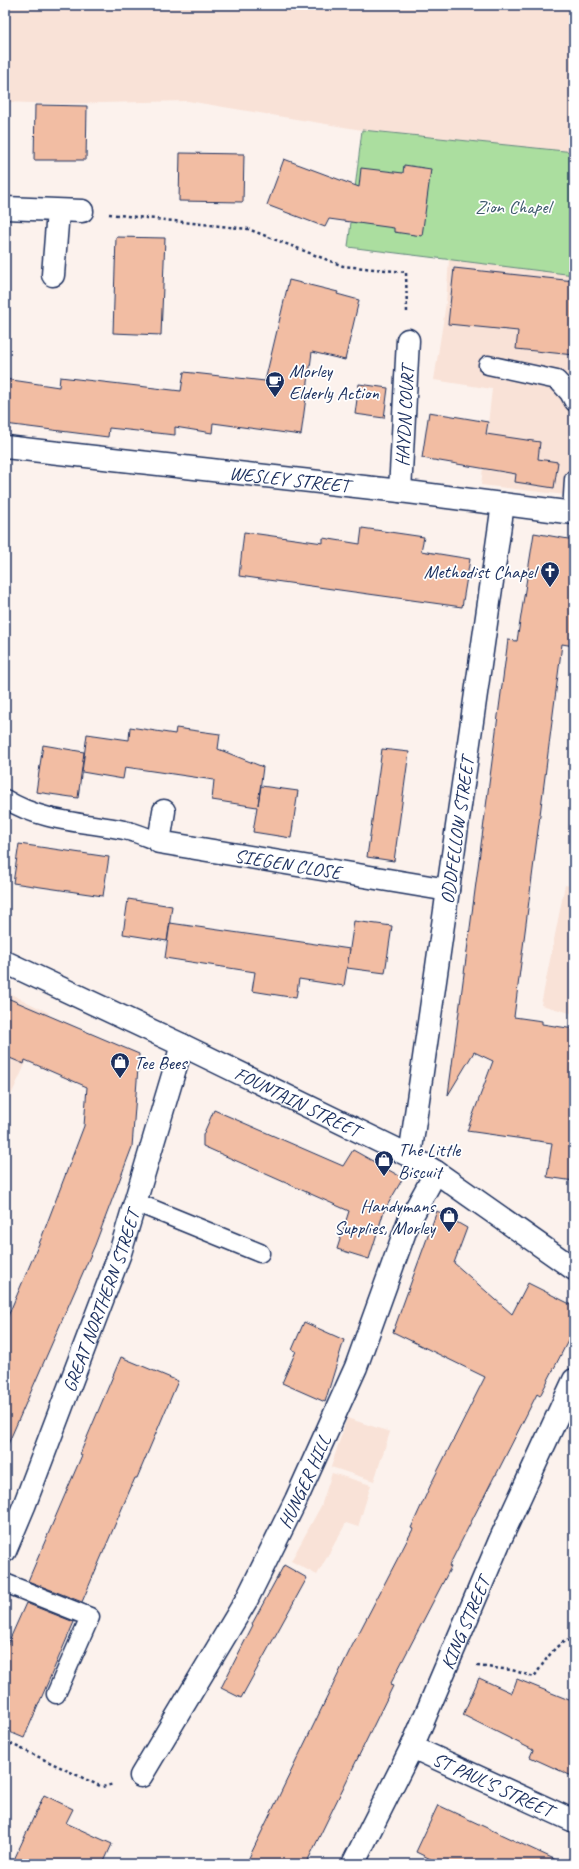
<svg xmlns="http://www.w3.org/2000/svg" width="579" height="1869" viewBox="0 0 579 1869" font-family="Caveat,sans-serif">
<rect width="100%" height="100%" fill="#fcf2ed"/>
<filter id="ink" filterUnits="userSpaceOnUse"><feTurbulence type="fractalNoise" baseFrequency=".025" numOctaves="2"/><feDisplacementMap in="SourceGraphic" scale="8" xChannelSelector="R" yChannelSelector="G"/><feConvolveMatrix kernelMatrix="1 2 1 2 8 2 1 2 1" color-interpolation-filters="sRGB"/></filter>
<g filter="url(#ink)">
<!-- built -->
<g fill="#f9e2d7">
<polygon points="5,5 574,5 574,152 362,130 188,101 57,104 5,102"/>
<polygon points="449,259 574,275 574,496 481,485 492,389 434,380 446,303"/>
<polygon points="565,885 574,887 574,1014 541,1005"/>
<polygon points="5,991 49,1013 5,1108"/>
<polygon points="347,1418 390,1432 374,1481 331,1467"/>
<polygon points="332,1473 371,1485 358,1527 346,1523 317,1575 291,1561 321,1506"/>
</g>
<!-- green -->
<polygon fill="#abde9f" stroke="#63867e" points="362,130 574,152 574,275 348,247"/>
<!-- building -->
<g fill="#f2bda3" stroke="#1b2f5e">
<polygon points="35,105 87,106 86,160 34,160"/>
<polygon points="180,153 244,154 243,202 179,201"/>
<polygon points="284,159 359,187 361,168 403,173 404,165 431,169 422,236 394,232 394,228 329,219 325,227 267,205"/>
<polygon points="116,237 165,238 161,335 113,333"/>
<polygon points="454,268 574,281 574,355 516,349 518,331 448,324"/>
<polygon points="289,280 338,292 337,294 359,300 345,360 312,352 301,435 213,423 212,433 175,427 175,435 109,428 108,437 5,424 5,379 59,387 60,377 181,391 184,372 265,381"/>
<polygon points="359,384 388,388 384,418 355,414"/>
<polygon points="429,412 488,422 486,434 540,442 538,459 558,462 554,488 515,482 516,474 422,458"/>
<polygon points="362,528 424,537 421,551 470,559 462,607 239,576 244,532 323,543 323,538 360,544"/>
<polygon points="534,533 574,540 574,646 562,644 514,1017 542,1021 542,1024 574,1029 574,1181 547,1177 552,1143 467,1131 493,1061 474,1052 448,1095 508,640 517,641"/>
<polygon points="130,727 175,734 176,728 220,734 218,749 263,767 258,805 261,786 298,791 291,838 253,832 257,807 212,800 214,780 125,767 123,779 82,772 87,734 129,740"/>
<polygon points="43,745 84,752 78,798 36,792"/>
<polygon points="382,749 409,752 394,861 367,857"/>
<polygon points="19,844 109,857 103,896 13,883"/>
<polygon points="128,899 172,906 167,941 123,934"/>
<polygon points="354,921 392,926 385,973 347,968"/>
<polygon points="170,923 350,949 344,986 299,979 296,998 252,991 255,972 165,958"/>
<polygon points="5,997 139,1054 132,1147 95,1245 5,1451 5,1323 41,1239 84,1126 87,1087 25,1060 24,1064 5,1056"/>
<polygon points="214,1110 343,1166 353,1150 403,1178 384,1211 369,1259 337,1249 349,1211 203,1146 203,1135"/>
<polygon points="437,1211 467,1228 454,1263 512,1314 528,1283 574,1306 574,1329 540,1396 537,1394 496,1475 495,1475 468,1528 449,1566 451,1567 390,1685 393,1686 306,1864 246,1864 350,1650 413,1529 411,1528 432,1482 485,1377 393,1332"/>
<polygon points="304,1322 344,1340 325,1402 282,1383 296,1351 292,1350"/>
<polygon points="121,1357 178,1381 137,1478 135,1478 82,1602 28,1581 82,1455 80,1454"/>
<polygon points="284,1565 307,1578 241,1698 221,1688 253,1625 252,1624"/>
<polygon points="26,1603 74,1622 24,1738 5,1730 5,1650"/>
<polygon points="479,1678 512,1693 517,1679 574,1702 574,1777 530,1757 533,1750 463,1715"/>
<polygon points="44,1795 73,1809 66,1823 112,1844 103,1864 12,1864"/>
<polygon points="438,1805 500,1834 565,1864 441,1864 416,1852"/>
</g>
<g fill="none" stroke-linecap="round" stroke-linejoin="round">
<defs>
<g id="lane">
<polyline points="488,365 557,380 569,393 574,402"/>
<polyline points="572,512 574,479"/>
<path d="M5 799C42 822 83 822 124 830 136 832 148 838 159 842"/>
<polyline points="135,1202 260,1253"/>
<polyline points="5,1583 90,1617 56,1694"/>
</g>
<g id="street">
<polyline points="5,208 82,211"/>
<polyline points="53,275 58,211"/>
<path id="s1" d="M5 447 400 491 574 513"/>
<path id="s2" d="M400 491 408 340"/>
<path id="s3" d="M164 811 159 842 448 890"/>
<path id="s4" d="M410 1156 503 504"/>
<path id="s5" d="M5 1551 24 1506 120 1253 182 1045"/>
<path id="s6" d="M412 1747 574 1821"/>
<path id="s7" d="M141 1776 247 1599 296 1500 356 1367 408 1223 436 1172"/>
<path id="s8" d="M353 1864 412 1747 501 1538 574 1380"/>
</g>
<g id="secondary">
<path id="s9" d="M5 962 182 1045 410 1156 436 1172 574 1269"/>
</g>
</defs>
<!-- lane casing -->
<use href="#lane" stroke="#1b2f5e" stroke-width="21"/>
<!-- street casing -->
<use href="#street" stroke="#1b2f5e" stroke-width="25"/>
<!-- secondary casing -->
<use href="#secondary" stroke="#1b2f5e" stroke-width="25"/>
<!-- path -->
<g stroke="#1b2f5e" stroke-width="2.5" stroke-dasharray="3 3" stroke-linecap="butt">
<polyline points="109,214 248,229 343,266 406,272 407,312"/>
<path d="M477 1666 512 1670 534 1677C542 1666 559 1635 574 1641"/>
<polyline points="5,1741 102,1787 114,1784"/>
</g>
<!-- lane -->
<use href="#lane" stroke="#fff" stroke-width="18"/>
<!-- street -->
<use href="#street" stroke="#fff" stroke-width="22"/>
<!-- secondary -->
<use href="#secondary" stroke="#fff" stroke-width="22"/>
</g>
</g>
<!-- icons -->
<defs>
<symbol id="cafe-pin" viewBox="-11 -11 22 30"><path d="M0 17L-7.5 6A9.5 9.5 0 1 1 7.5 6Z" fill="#1b2f5e" stroke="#fff"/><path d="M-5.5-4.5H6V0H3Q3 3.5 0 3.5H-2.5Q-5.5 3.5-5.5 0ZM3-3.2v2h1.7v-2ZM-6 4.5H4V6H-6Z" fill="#fff"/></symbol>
<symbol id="church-pin" viewBox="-11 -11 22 30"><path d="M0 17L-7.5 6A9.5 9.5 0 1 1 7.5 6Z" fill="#1b2f5e" stroke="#fff"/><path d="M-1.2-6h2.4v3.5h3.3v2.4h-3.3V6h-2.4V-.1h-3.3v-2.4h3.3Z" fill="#fff"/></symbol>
<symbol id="shop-pin" viewBox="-11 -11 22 30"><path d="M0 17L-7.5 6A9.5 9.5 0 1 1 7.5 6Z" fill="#1b2f5e" stroke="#fff"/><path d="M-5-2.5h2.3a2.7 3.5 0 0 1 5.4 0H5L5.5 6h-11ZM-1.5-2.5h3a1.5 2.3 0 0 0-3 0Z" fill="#fff"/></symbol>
</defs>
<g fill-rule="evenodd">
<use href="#cafe-pin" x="264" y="370" width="22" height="30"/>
<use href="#church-pin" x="539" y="560" width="22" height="30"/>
<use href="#shop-pin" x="109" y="1051" width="22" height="30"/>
<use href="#shop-pin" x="373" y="1149" width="22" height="30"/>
<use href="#shop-pin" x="438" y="1205" width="22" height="30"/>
</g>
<g text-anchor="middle" stroke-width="3.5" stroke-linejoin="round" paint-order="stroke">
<!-- park labels -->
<g font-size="19" fill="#3f5b6e" stroke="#fff">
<text x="513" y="213">Zion Chapel</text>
</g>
<!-- poi labels -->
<g font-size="19" fill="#1b2f5e" stroke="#fff" text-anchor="start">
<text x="289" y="377">Morley<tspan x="289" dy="22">Elderly Action</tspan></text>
<text x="536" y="578" text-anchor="end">Methodist Chapel</text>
<text x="134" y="1069">Tee Bees</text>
<text x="398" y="1156">The Little<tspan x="398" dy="22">Biscuit</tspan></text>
<text x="435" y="1212" text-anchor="end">Handymans<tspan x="435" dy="22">Supplies, Morley</tspan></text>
</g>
<!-- street labels -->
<g font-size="19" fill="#1b2f5e" stroke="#fff">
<text dy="7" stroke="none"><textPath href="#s2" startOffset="75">HAYDN COURT</textPath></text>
<text dy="7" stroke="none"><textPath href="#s1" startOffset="286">WESLEY STREET</textPath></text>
<text dy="7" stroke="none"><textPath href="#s4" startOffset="329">ODDFELLOW STREET</textPath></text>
<text dy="7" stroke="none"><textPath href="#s3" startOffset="162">SIEGEN CLOSE</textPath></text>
<text dy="7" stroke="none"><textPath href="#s9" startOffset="324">FOUNTAIN STREET</textPath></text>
<text dy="7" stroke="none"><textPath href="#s5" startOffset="268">GREAT NORTHERN STREET</textPath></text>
<text dy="7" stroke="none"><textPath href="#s7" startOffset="337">HUNGER HILL</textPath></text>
<text dy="7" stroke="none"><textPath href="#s8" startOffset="266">KING STREET</textPath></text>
<text dy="7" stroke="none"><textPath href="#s6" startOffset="89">ST PAUL'S STREET</textPath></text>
</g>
</g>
<!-- margin -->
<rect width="579" height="1869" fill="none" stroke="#fff" stroke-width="20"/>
<rect x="10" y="10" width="559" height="1849" fill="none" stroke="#1b2f5e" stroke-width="1.5" filter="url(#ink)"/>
</svg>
